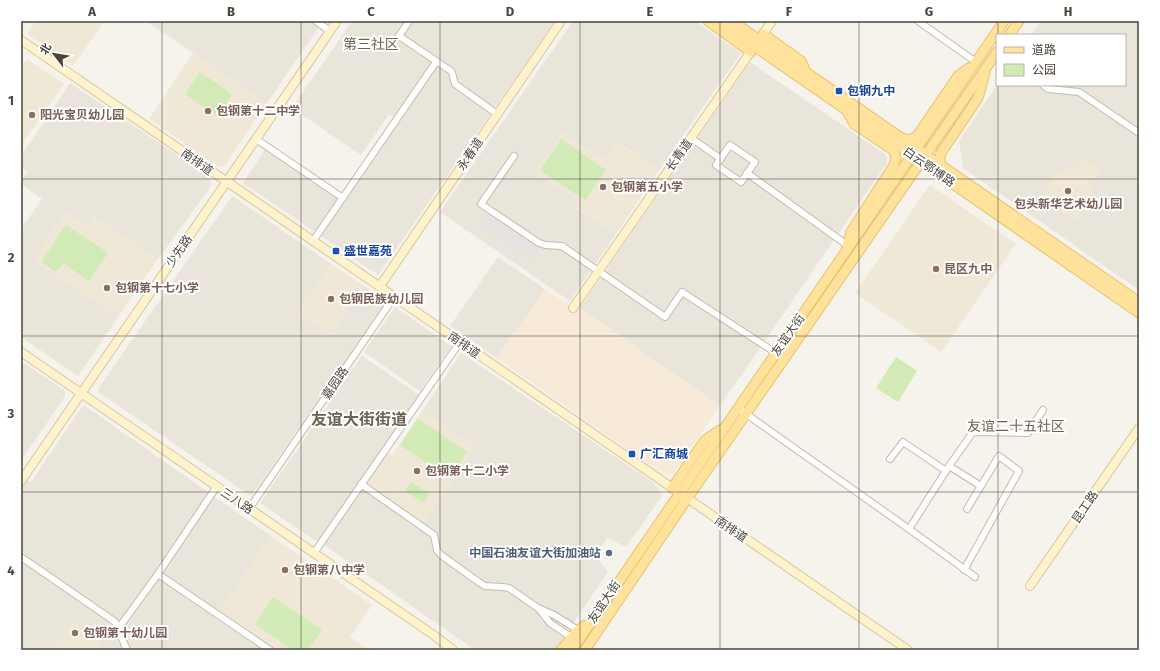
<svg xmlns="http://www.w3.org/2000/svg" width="1160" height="671" viewBox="0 0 1160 671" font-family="'Fira Sans','Noto Sans SC',sans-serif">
<rect width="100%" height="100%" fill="#f6f3ec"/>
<!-- residential -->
<g fill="#eae5da" fill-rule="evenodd">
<polygon points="146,21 313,21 319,27 267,103"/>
<polygon points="352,21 555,21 378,275 243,183 266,148 345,201 399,122 389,114 361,155 292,108"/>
<polygon points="573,21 695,21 741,53 659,170 617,142 604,160 563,133 536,172 580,202 576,208 616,234 570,301 440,212"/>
<path d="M1041 21H1135L1139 23V290L963 168 959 141 997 85H1125V35H1032ZM1075 171 1089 189 1095 193 1041 197 1056 174 1059 176Z"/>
<polygon points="750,62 886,155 887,163 720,406 580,308"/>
<polygon points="70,83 210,177 211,186 158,259 94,216 87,226 65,212 34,260 118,317 78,376 21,337 21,229 42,199 21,184 21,181 27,172 21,168 21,156"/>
<polygon points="232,196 331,264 298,313 331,335 364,286 383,299 384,306 251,496 98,392 98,389"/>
<polygon points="498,257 545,289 497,358 450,326"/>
<polygon points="395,307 451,346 420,391 364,352"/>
<polygon points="461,353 654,483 658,488 662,496 626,547 607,538 595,555 608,572 555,650 475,650 324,545 366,485 423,524 475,447 422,411"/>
<polygon points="362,356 419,395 317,542 260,503"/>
<polygon points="21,361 65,391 65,396 21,461"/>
<polygon points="85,406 271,536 217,615 267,650 99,650 102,645 72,624 52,650 21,650 21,487 26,479 31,482 81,408"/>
</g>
<!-- commercial -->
<polygon fill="#f7ead8" points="545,289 575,310 578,306 720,406 673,474 664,475 497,358"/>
<!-- education -->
<g fill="#efe8d6">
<polygon points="36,21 104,21 73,66 27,34"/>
<polygon points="193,53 267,103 225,165 219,167 149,119"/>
<polygon points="27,59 64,84 21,146 21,68"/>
<polygon points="563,132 604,160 616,142 659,170 616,234 576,207 580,202 536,172"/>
<polygon points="1084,158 1102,170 1089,189 1095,193 1076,221 1040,197 1056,174 1059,176 1066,165 1075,171"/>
<polygon points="930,185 1016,244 941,352 855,293"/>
<polygon points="65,212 86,226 94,215 158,259 118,317 34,260"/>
<polygon points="331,264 364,286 331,335 297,312"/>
<polygon points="422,411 475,447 423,524 366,485 388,453 392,456"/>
<polygon points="271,536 372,605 350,637 369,650 273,650 219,612"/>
<polygon points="71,624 102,645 99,650 52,650"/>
</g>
<!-- green -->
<g fill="#d2eab5">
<polygon points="200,72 232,94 218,116 185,94"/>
<polygon points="561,139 606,170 585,200 540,170"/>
<polygon points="66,225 108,253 89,281 63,263 56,272 41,262"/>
<polygon points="896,357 917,371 898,402 876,388"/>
<polygon points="418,418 467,452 449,478 400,445"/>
<polygon points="411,482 430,494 423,503 405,491"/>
<polygon points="273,597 322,630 308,650 293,650 255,624"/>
</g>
<!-- parking -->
<polygon fill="#e5e3e0" points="489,213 540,248 532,259 481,225"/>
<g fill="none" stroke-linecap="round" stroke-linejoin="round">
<defs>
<g id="street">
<polyline points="316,21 330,31"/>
<polyline points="409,21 399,36 451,71 452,73 455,84 497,114"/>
<polyline points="918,21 976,62"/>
<polyline points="1043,85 1048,89 1079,92 1139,133"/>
<polyline points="691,138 721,159"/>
<polyline points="256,139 343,198"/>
<polygon points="730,145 755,162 741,182 716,165"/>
<polyline points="514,156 481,204 539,243 545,245 562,246 665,317 682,292 776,353"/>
<polyline points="747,173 847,245"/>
<polyline points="313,241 436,62"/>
<path d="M738 408C817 465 897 519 975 577"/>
<polyline points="890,459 903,442 946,471"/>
<polyline points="949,466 981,486"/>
<polyline points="361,484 434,535 437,550 441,555 480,583 485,586 503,587 509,588 538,608 554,615 578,630"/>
<polyline points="249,509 394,297"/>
<polyline points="909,529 949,466 973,432 1028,433 1043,410"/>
<polyline points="314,553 460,342"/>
<polyline points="21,557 111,619 115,622 118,629 158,574 217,486"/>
<polyline points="964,570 1019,471 999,456 967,509"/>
<polyline points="158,574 270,650"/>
<polyline points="539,609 550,623 571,637"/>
<polyline points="118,629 127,650"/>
</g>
<g id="secondary">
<polyline points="21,40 908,650"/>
<polyline points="380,286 561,21"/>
<polyline points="573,308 772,21"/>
<polyline points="21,352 435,636 453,650"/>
<polyline points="21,481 337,21"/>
<polyline points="1030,586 1139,428"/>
</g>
<g id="primary">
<polyline points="708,21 751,52"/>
<polyline points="718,21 1139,313"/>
<polyline points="732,21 1139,302"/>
<polyline points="763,34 801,61 806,72"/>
<polyline points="1009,35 1019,21"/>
<polyline points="847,111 854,124 893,150 896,157 894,165 851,232 847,246"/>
<polyline points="903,138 910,140 917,136 958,76 969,68"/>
<polyline points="940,165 940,158 941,153 978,98 985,73"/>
<polyline points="672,488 705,440 720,430"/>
<polyline points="561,650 574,634 585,625"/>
<polyline points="572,650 1004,21"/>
<polyline points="585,650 687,499 997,52"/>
</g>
</defs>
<!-- street casing -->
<use href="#street" stroke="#c2bbae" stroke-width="8"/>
<!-- secondary casing -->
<use href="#secondary" stroke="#d6c79b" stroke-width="10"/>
<!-- primary casing -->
<use href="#primary" stroke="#e6c16a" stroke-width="11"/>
<!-- street -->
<use href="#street" stroke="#fff" stroke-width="6"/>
<!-- secondary -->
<use href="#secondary" stroke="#fff3cd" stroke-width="8"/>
<!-- primary -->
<use href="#primary" stroke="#ffe39c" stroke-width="9"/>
</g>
<!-- grid -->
<path fill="none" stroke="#4b4439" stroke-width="1" stroke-opacity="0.55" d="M162 21V650M301 21V650M440 21V650M580 21V650M720 21V650M859 21V650M998 21V35M998 85V650M21 179H1139M21 336H1139M21 492H1139"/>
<!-- markers -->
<g fill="#1a4fb4" stroke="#fff" stroke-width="1.5">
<rect x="835" y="87" width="8" height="8" rx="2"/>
<rect x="332" y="247" width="8" height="8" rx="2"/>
<rect x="628" y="450" width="8" height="8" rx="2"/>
</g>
<g fill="#8d6e63" stroke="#fff" stroke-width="1.5">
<circle cx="208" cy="111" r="4"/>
<circle cx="32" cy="115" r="4"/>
<circle cx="603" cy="187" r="4"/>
<circle cx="1068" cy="191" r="4"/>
<circle cx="936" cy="269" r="4"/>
<circle cx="107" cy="288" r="4"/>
<circle cx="331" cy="299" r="4"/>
<circle cx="417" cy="471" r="4"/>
<circle cx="285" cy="570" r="4"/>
<circle cx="75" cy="633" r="4"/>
</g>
<circle fill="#5c6f8a" stroke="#fff" stroke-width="1.5" cx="609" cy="553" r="4"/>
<g text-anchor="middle" stroke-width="4" stroke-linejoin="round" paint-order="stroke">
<!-- transit labels -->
<g font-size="12" font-weight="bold" fill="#164399" stroke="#fff" text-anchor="start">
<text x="847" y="95">包钢九中</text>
<text x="344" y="255">盛世嘉苑</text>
<text x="640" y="458">广汇商城</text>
</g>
<!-- education labels -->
<g font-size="12" font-weight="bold" fill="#785e54" stroke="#fff" text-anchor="start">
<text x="216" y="115">包钢第十二中学</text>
<text x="40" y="119">阳光宝贝幼儿园</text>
<text x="611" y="191">包钢第五小学</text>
<text x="1068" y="208" text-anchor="middle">包头新华艺术幼儿园</text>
<text x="944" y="273">昆区九中</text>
<text x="115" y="292">包钢第十七小学</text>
<text x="339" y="303">包钢民族幼儿园</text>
<text x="425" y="475">包钢第十二小学</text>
<text x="293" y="574">包钢第八中学</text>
<text x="83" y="637">包钢第十幼儿园</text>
</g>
<!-- street labels -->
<g font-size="12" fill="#4b4439" stroke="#fff">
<text transform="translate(470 154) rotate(-56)" y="4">永春道</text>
<text transform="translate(679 155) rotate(-55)" y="4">长青道</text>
<text transform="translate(197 162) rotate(35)" y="4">南排道</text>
<text transform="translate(929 167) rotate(35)" y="4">白云鄂博路</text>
<text transform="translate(179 251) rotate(-55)" y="4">少先路</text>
<text transform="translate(788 335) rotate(-55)" y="4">友谊大街</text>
<text transform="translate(464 345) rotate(35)" y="4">南排道</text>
<text transform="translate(335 383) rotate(-56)" y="4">嘉园路</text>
<text transform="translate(237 501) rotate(34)" y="4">三八路</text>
<text transform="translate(1085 507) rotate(-56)" y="4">昆工路</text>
<text transform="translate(731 529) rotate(34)" y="4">南排道</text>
<text transform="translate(604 602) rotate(-56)" y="4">友谊大街</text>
</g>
<!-- service labels -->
<g font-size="12" font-weight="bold" fill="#4e5e75" stroke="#fff" text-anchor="end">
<text x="601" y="557">中国石油友谊大街加油站</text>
</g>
<!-- quarter labels -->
<g font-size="14" fill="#6e6250" stroke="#fff">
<text x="371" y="49">第三社区</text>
<text x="1016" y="431">友谊二十五社区</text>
</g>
<!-- district labels -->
<g font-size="16" font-weight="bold" fill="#6e6250" stroke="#fff">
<text x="359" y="425">友谊大街街道</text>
</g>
</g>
<!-- border -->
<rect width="1160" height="671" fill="none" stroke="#ffffff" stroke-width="44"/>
<!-- legend -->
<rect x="996" y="34" width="130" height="52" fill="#ffffff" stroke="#b7b4b0"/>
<rect x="1004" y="47" width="20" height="6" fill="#ffe39c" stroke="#b7b4b0"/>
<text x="1032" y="54" font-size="12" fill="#4b4439">道路</text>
<rect x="1004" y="64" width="20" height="12" fill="#d2eab5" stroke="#b7b4b0"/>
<text x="1032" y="74" font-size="12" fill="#4b4439">公园</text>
<!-- north arrow -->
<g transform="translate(54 54) rotate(301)" stroke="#ffffff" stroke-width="3" paint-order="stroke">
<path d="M0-3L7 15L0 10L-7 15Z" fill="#4b4439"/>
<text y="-6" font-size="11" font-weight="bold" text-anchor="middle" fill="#4b4439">北</text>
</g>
<rect x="22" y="22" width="1116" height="627" fill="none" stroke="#4b4439" stroke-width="1.5"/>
<g font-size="13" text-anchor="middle" font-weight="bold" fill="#4b4439">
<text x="92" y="16">A</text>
<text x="231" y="16">B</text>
<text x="371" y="16">C</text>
<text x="510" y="16">D</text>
<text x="650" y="16">E</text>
<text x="789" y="16">F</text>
<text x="929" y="16">G</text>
<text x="1068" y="16">H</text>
<text x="11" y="105">1</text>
<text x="11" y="262">2</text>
<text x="11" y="418">3</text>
<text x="11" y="575">4</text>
</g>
</svg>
